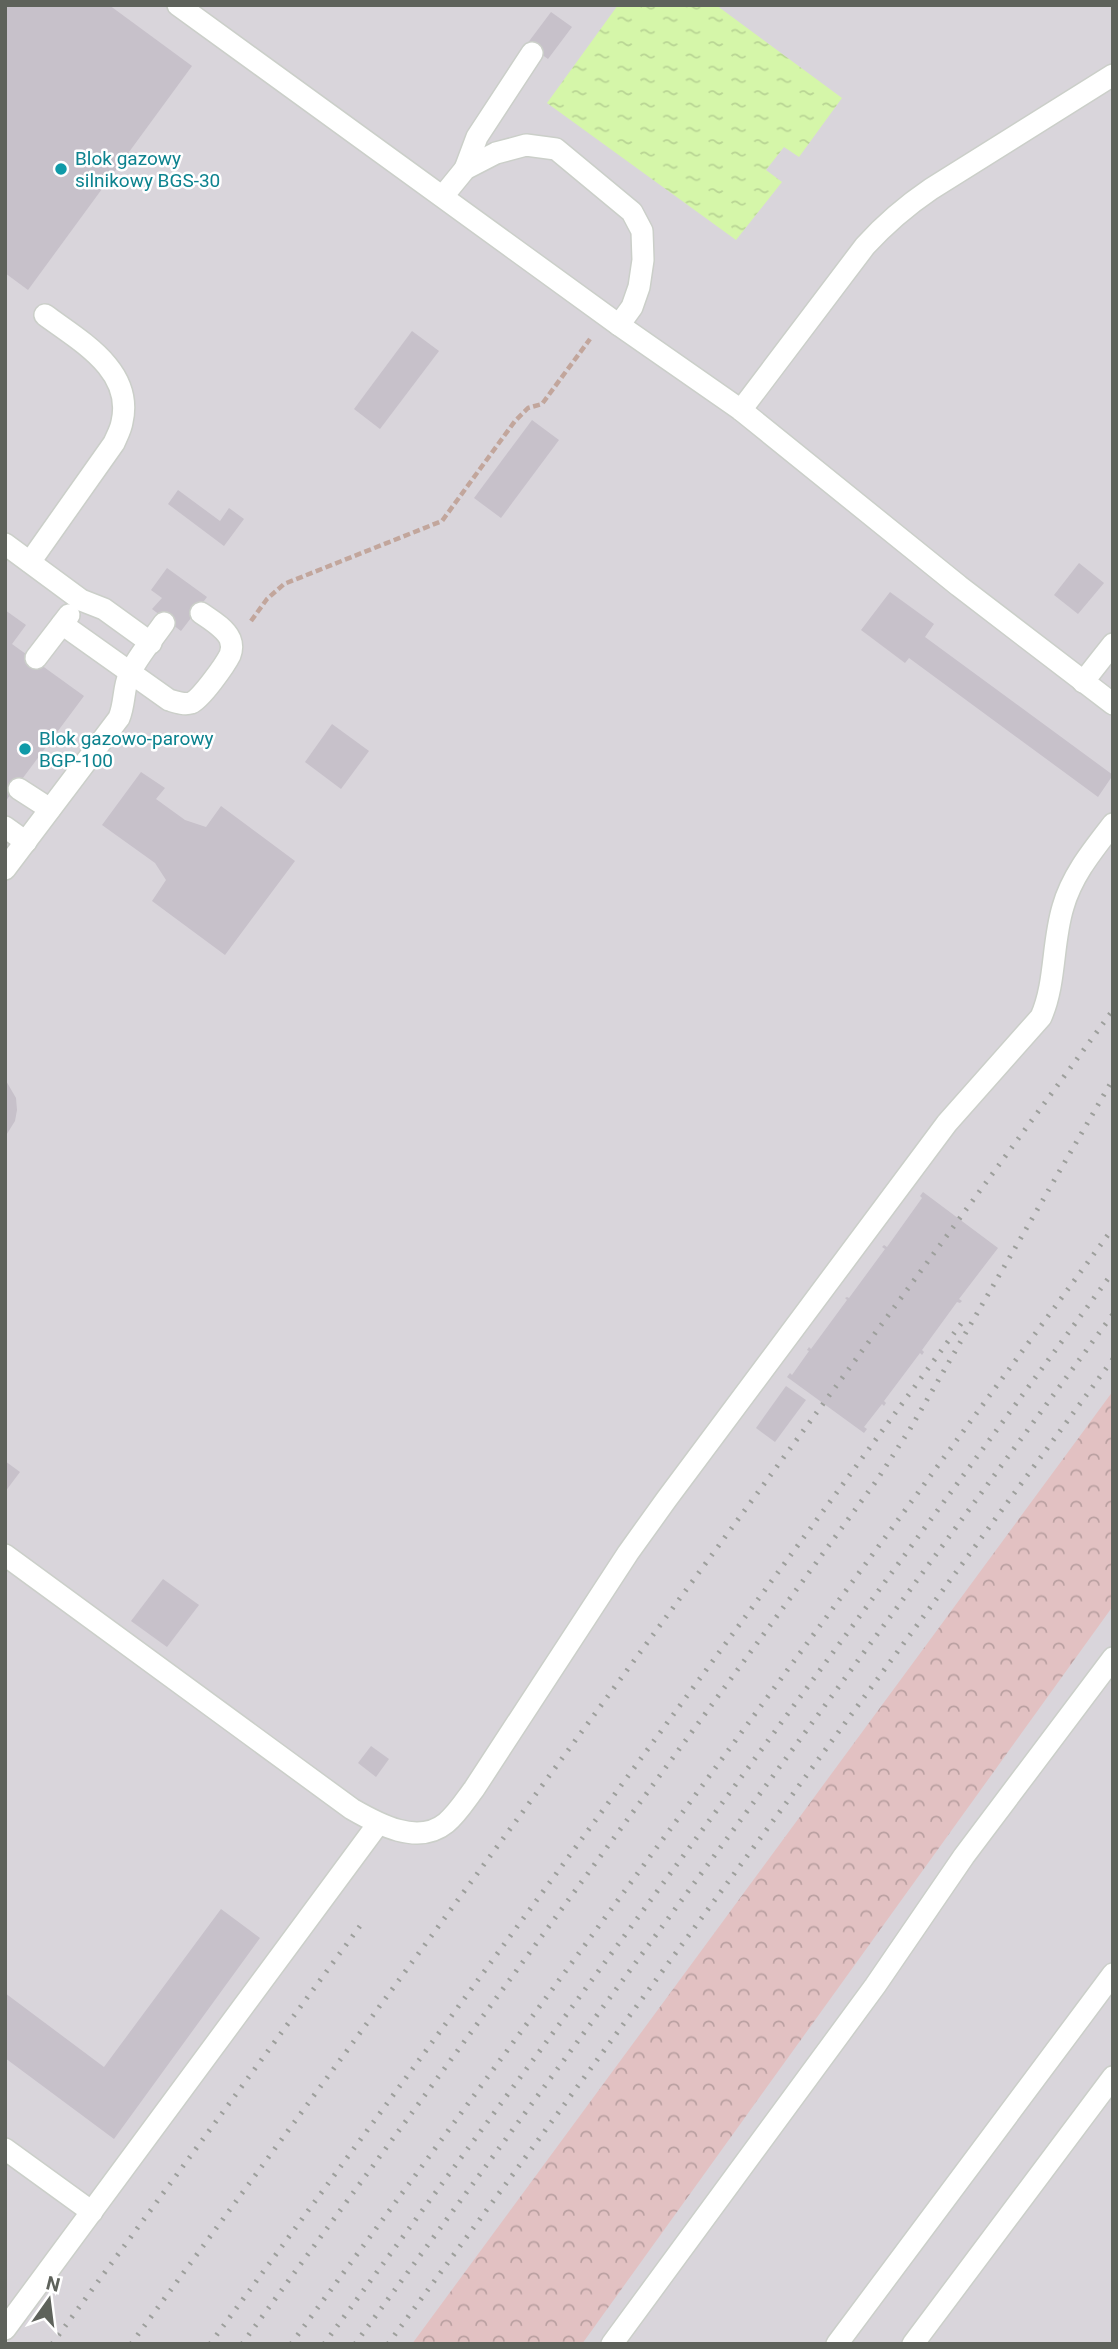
<svg xmlns="http://www.w3.org/2000/svg" width="1118" height="2349" font-family="Roboto,sans-serif">
<style>
.industrial{fill:#d9d5db}
.forest{fill:url(#forest-crowns)}
.water{fill:url(#water-ripples)}
.building{fill:#c7c1ca}
.lines{fill:none;stroke-linecap:round;stroke-linejoin:round}
.service-casing{stroke:#cbcfc9;stroke-width:24}
.path{stroke:#c2a69c;stroke-width:4.5;stroke-dasharray:7 3.5;stroke-linecap:butt}
.service{stroke:#fff;stroke-width:21}
.rail{stroke:#9d9f9c;stroke-width:5;stroke-dasharray:2 9;stroke-linecap:butt}
.culture-dot{fill:#0f9aa8;stroke:#fff;stroke-width:2.5}
.labels{text-anchor:middle;stroke-width:5;stroke-linejoin:round;paint-order:stroke}
.culture-label{font-size:19px;fill:#0d838f;stroke:#fff;text-anchor:start}
</style>
<defs>
<pattern id="forest-crowns" width="20" height="18" patternUnits="userSpaceOnUse" patternTransform="scale(1.75)"><rect width="20" height="18" fill="#e2c1c2"/><path d="M2 6a3 3 0 1 1 6 0M12 15a3 3 0 1 1 6 0" fill="none" stroke="#baa0a1"/></pattern>
<pattern id="water-ripples" width="26" height="14" patternUnits="userSpaceOnUse" patternTransform="scale(1.75)"><rect width="26" height="14" fill="#d5f6a9"/><path d="M2 4q2-2 4 0t4 0M15 11q2-2 4 0t4 0" fill="none" stroke="#b9d594"/></pattern>
</defs>
<rect width="100%" height="100%" fill="#eae3ec"/>
<rect class="industrial" x="5" y="5" width="1108" height="2339"/>
<path class="forest" d="M1113 1391V1606L582 2344H412Z"/>
<path class="water" d="M618 5H716L842 98 799 157 784 147 766 170 782 182 736 240 547 103Z"/>
<g class="building">
<path d="M5 5H109L192 66 28 290 5 273Z"/>
<path d="M551 12 572 27 548 59 527 44Z"/>
<path d="M412 331 439 351 380 429 354 409Z"/>
<path d="M532 420 559 440 501 518 474 498Z"/>
<path d="M178 490 220 521 229 508 244 519 224 546 168 504Z"/>
<path d="M1079 563 1104 583 1078 614 1054 595Z"/>
<path d="M167 568 207 597 181 631 152 609 162 598 151 590Z"/>
<path d="M890 592 934 624 925 637 1113 775 1098 797 909 658 905 663 861 630Z"/>
<path d="M5 610 26 625 12 644 84 696 5 802Z"/>
<path d="M332 724 369 751 341 789 305 762Z"/>
<path d="M141 772 165 788 156 799 185 820 206 827 221 806 295 861 225 955 152 901 166 880 155 863 102 825Z"/>
<path d="M5 1079 16 1098 17 1110 15 1121 5 1137Z"/>
<path d="M923 1192 998 1248 959 1299 962 1301 960 1303 957 1302 922 1350 924 1352 922 1355 920 1353 884 1401 886 1403 884 1406 882 1404 864 1427 867 1429 864 1433 787 1377 790 1373 792 1375 809 1351 807 1350 809 1347 811 1349 847 1300 845 1298 847 1297 849 1298 885 1249 882 1247 884 1245 887 1247 922 1198 920 1196Z"/>
<path d="M786 1386 806 1400 775 1442 756 1428Z"/>
<path d="M5 1461 20 1472 5 1492Z"/>
<path d="M163 1579 199 1605 167 1647 131 1621Z"/>
<path d="M371 1746 389 1759 376 1777 358 1763Z"/>
<path d="M221 1909 260 1938 114 2139 5 2058V1993L104 2067Z"/>
</g>
<g class="lines">
<defs>
<g id="service">
<path d="M178 5 619 325 741 410 959 586 1113 704"/>
<path d="M465 169 477 137 532 53"/>
<path d="M443 196 465 169 496 153 526 145 556 149 632 212 642 231 643 260 639 287 632 307 619 325"/>
<path d="M741 410 865 246C885 224 906 206 931 189L1113 75"/>
<path d="M5 544 81 600 104 609 151 643"/>
<path d="M30 562 114 443C117 436 121 429 122 422 134 370 80 341 45 315"/>
<path d="M62 624 169 700C176 702 184 705 191 703 201 699 225 665 230 655 232 650 232 644 230 639 225 628 211 620 201 613"/>
<path d="M36 658 69 615"/>
<path d="M1083 682 1113 644"/>
<path d="M19 789 50 809"/>
<path d="M5 827 26 842"/>
<path d="M5 869 119 718C125 704 123 689 129 675 137 657 153 639 164 623"/>
<path d="M5 1555 352 1809C378 1824 418 1846 446 1823 457 1814 465 1801 474 1789L628 1553 666 1500 947 1123 1041 1017C1056 983 1052 943 1063 907 1072 875 1093 850 1113 824"/>
<path d="M5 2149 92 2212"/>
<path d="M5 2329 378 1824"/>
<path d="M612 2344 875 1986 964 1856 1113 1658"/>
<path d="M837 2344 1113 1974"/>
<path d="M913 2344 1113 2077"/>
</g>
</defs>
<use href="#service" class="service-casing"/>
<path class="path" d="M251 621 267 599 284 584 442 521 515 421 528 408 542 404 590 339"/>
<use href="#service" class="service"/>
<g class="rail">
<path d="M52 2344 360 1926"/>
<path d="M131 2344 1113 1010"/>
<path d="M210 2344 963 1321"/>
<path d="M242 2344 877 1480 910 1429 1113 1079"/>
<path d="M291 2344 1113 1228"/>
<path d="M324 2344 1113 1272"/>
<path d="M355 2344 1113 1314"/>
<path d="M388 2344 1113 1359"/>
</g>
</g>
<g class="culture-dot">
<circle cx="61" cy="169" r="7"/>
<circle cx="25" cy="749" r="7"/>
</g>
<g class="labels">
<g class="culture-label">
<text x="75" y="165">Blok gazowy<tspan x="75" dy="22">silnikowy BGS-30</tspan></text>
<text x="39" y="745">Blok gazowo-parowy<tspan x="39" dy="22">BGP-100</tspan></text>
</g>
</g>
<rect width="1118" height="2349" fill="none" stroke="#5e625b" stroke-width="14"/>
<g transform="translate(49 2300) rotate(14)" stroke="#ffffff" stroke-width="5" paint-order="stroke">
<path d="M0-5L12 26L0 18L-12 26Z" fill="#5e625b"/>
<text y="-10" font-size="19" font-weight="bold" text-anchor="middle" fill="#5e625b">N</text>
</g>
</svg>
